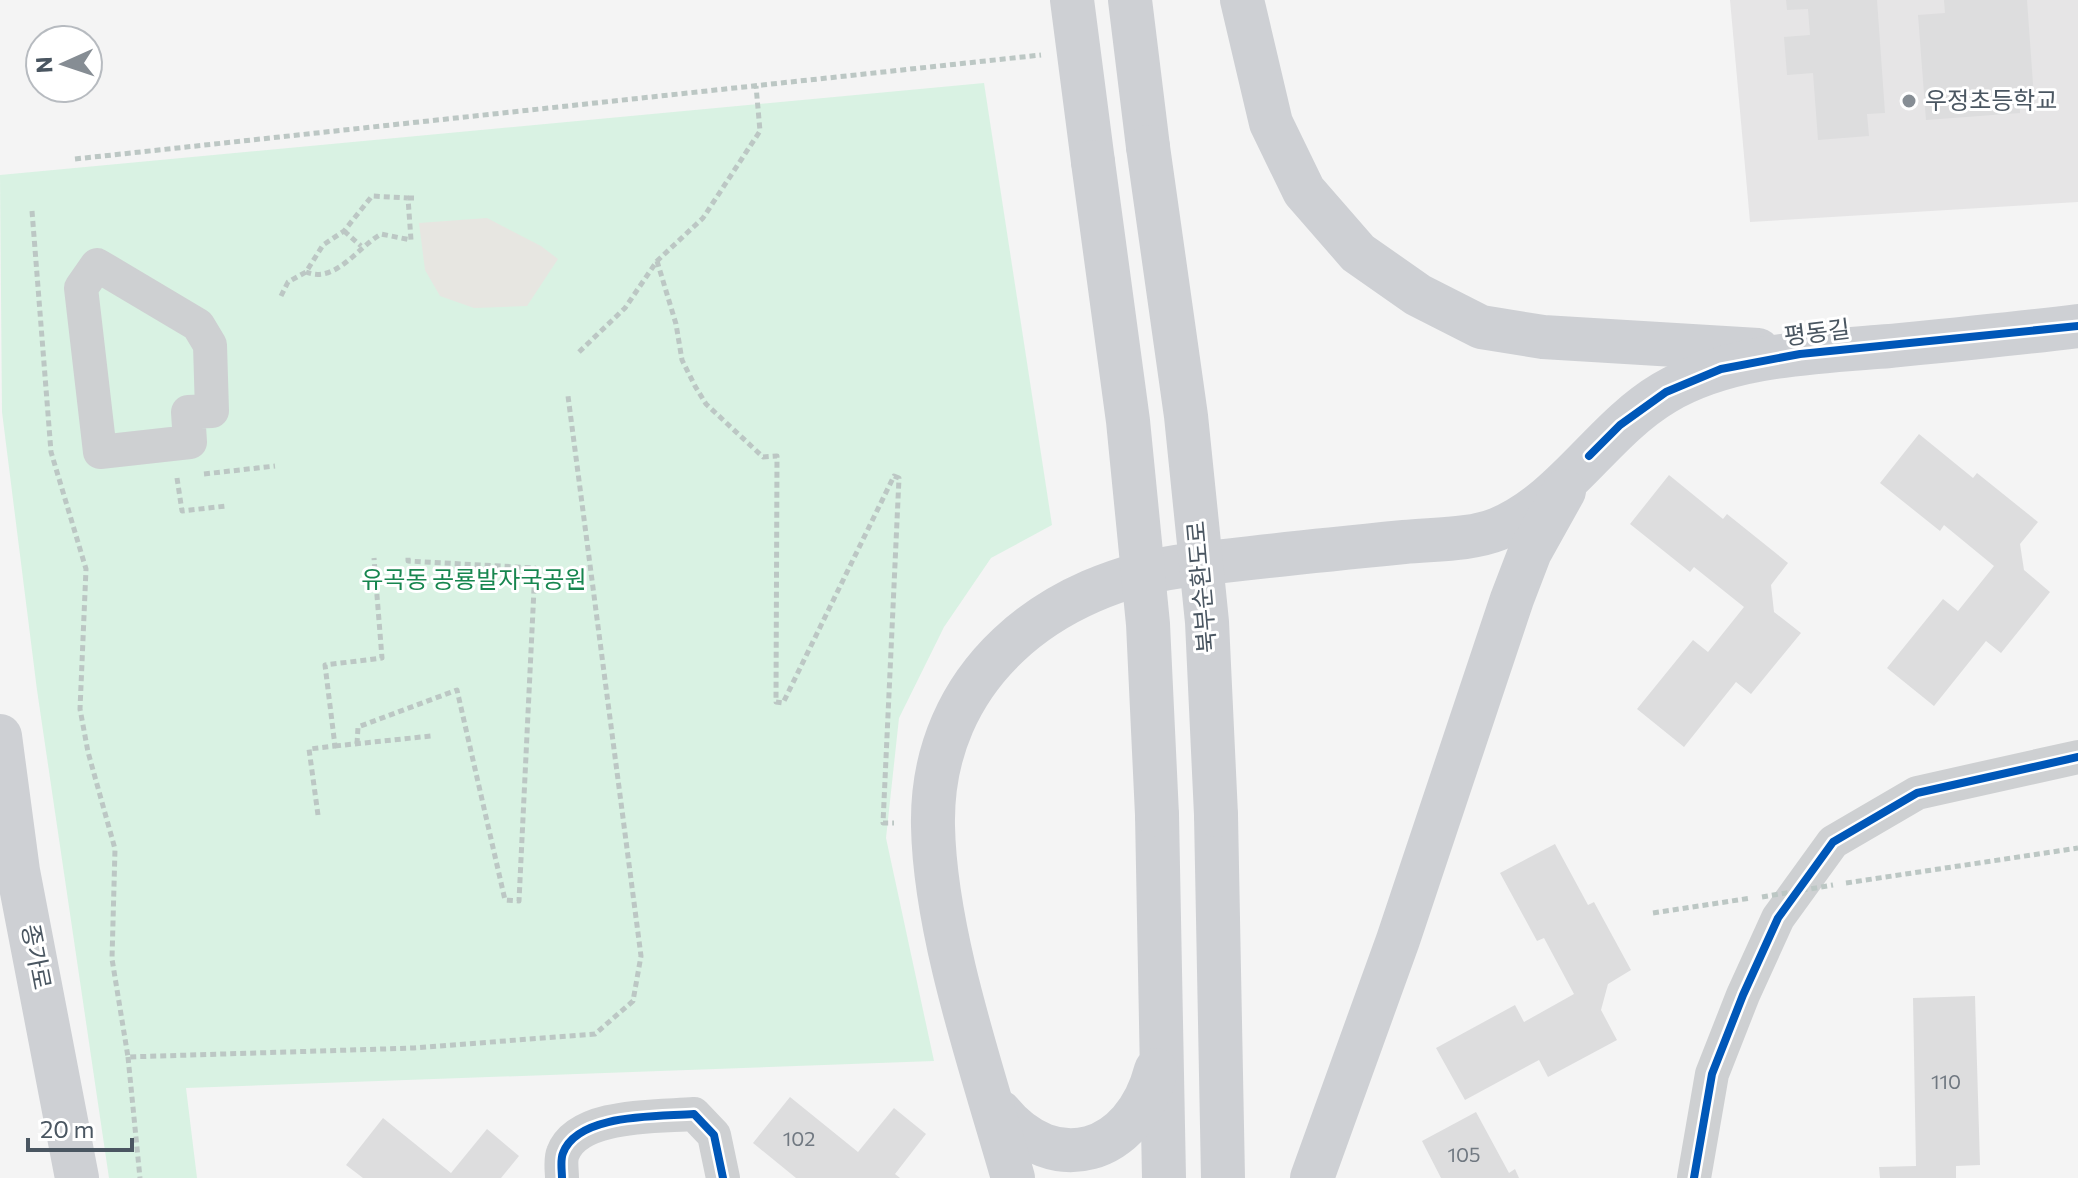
<svg xmlns="http://www.w3.org/2000/svg" width="2078" height="1178" font-family="Commissioner,'Noto Sans KR',sans-serif">
<style>
.education{fill:#e6e5e6}
.green{fill:#d9f2e3}
.sand{fill:#e7e6e1}
.building{fill:#ddddde}
.lines{fill:none;stroke-linecap:round;stroke-linejoin:round}
.path{stroke:#bcc7c4;stroke-width:5;stroke-dasharray:6 4;stroke-linecap:butt}
.street{stroke:#ced0d2;stroke-width:34}
.secondary{stroke:#ced0d4;stroke-width:44}
.path-bridge{stroke:#bcc7c4;stroke-width:5;stroke-dasharray:6 4;stroke-linecap:butt}
.secondary-bridge{stroke:#ced0d4;stroke-width:44}
.cycleway-casing{stroke:#fff;stroke-width:13}
.cycleway{stroke:#0057b8;stroke-width:8}
.poi-dot{fill:#868d94;stroke:#fff;stroke-width:3}
.labels{text-anchor:middle;stroke-width:6;stroke-linejoin:round;paint-order:stroke}
.number-label{font-size:20px;fill:#707881}
.poi-label{font-size:24px;fill:#4a5661;stroke:#fff;text-anchor:start}
.street-label{font-size:24px;fill:#4a5661;stroke:#fff}
.park-label{font-size:24px;fill:#17864f;stroke:#fff}
</style>
<rect width="100%" height="100%" fill="#f4f4f4"/>
<path class="education" d="M1730 0H2078V202L1750 222Z"/>
<path class="green" d="M984 83 1052 525 991 558 944 627 899 718 886 838 934 1061 186 1088 197 1178H109L37 690 2 412 0 175Z"/>
<path class="sand" d="M487 218 541 246 558 259 527 306 474 308 440 296 425 270 419 223Z"/>
<g class="building">
<path d="M1786 0H1877L1885 113 1867 114 1869 136 1818 140 1813 73 1787 75 1784 37 1810 35 1808 9 1787 10Z"/>
<path d="M1944 0H2027L2034 98 2019 100 2020 113 1926 120 1918 15 1945 13Z"/>
<path d="M1919 434 1973 478 1977 473 2038 522 2020 544 2024 570 2050 592 2001 653 1986 641 1934 706 1887 668 1943 599 1958 611 1994 566 1944 525 1940 531 1880 483Z"/>
<path d="M1669 475 1723 519 1727 514 1788 563 1771 585 1774 612 1801 633 1751 694 1736 682 1684 747 1637 709 1693 640 1708 652 1744 607 1694 567 1690 572 1630 524Z"/>
<path d="M1555 844 1588 905 1594 902 1631 970 1608 984 1601 1010 1617 1040 1548 1077 1539 1060 1465 1100 1436 1048 1515 1005 1524 1022 1574 994 1544 938 1537 941 1500 873Z"/>
<path d="M1975 996 1980 1165 1956 1166V1178H1880L1879 1167 1916 1166 1913 998Z"/>
<path d="M790 1097 858 1152 894 1108 926 1134 895 1174 900 1178H796L753 1143Z"/>
<path d="M1476 1112 1509 1173 1515 1169 1519 1178H1441L1422 1141Z"/>
<path d="M383 1118 451 1173 487 1129 519 1156 501 1178H363L346 1165Z"/>
</g>
<g class="lines">
<g class="path">
<path d="M75 159 1041 55"/>
<path d="M408 198H417"/>
<path d="M32 211 51 452 86 569 80 709 88 752 115 849 112 959 128 1057 414 1048 595 1034 633 1001 641 956 568 396"/>
<path d="M344 231 361 246"/>
<path d="M657 261 676 324 682 360 695 386 706 404 763 457 777 456 776 702 783 703 894 476 899 478 883 823H894"/>
<path d="M281 296 288 282 306 272 323 245 344 231 372 196 408 198 411 240 381 234C357 248 335 284 306 272"/>
<path d="M579 352 625 308 657 261 703 218 760 131 756 86"/>
<path d="M204 474 275 466"/>
<path d="M177 478 182 511 226 506"/>
<path d="M357 744 358 727 457 690 505 900 519 901 535 568 408 561V555"/>
<path d="M335 746 431 736"/>
<path d="M318 815 309 749 335 746 325 665 382 658 374 558"/>
<path d="M1846 883 2078 848"/>
<path d="M1653 913 1751 898"/>
<path d="M128 1057 140 1178"/>
</g>
<g class="street">
<path d="M97 265 198 325 210 345 212 411 188 412 190 442 100 452 81 288Z"/>
<path d="M562 1178C562 1171 560 1160 563 1153 578 1113 658 1117 694 1114L714 1135 723 1178"/>
<path d="M1694 1178 1712 1074 1743 995 1778 918 1833 842 1917 793 2078 757"/>
</g>
<g class="secondary">
<path d="M1072 0 1093 162"/>
<path d="M1130 0 1148 147"/>
<path d="M1242 0 1271 123 1304 191 1358 253 1418 295 1481 327 1543 337 1758 350"/>
<path d="M0 736 18 871 77 1178"/>
<path d="M1157 815 1164 1178"/>
<path d="M1216 815 1223 1178"/>
<path d="M1000 1112C1054 1178 1134 1155 1156 1070"/>
<path d="M1013 1178C983 1072 935 935 933 826 930 676 1051 581 1190 565 1262 556 1333 549 1404 542 1434 539 1471 540 1498 529 1565 501 1602 430 1664 393 1729 354 1816 352 1890 346 1952 340 2015 334 2078 326"/>
<path d="M1312 1178 1398 940 1512 599 1530 552 1564 491"/>
</g>
<path class="path-bridge" d="M1762 897 1833 885"/>
<g class="secondary-bridge">
<path d="M1148 147 1186 416 1207 622 1216 815"/>
<path d="M1093 162 1128 421 1148 624 1157 815"/>
</g>
<defs>
<g id="cycleway">
<path d="M1589 456 1620 425 1666 392 1721 369 1800 354 2078 326"/>
<path d="M562 1178C562 1171 560 1160 563 1153 578 1113 658 1117 694 1114L714 1135 723 1178"/>
<path d="M1694 1178 1712 1074 1743 995 1778 918 1833 842 1917 793 2078 757"/>
</g>
</defs>
<use href="#cycleway" class="cycleway-casing"/>
<use href="#cycleway" class="cycleway"/>
</g>
<circle class="poi-dot" cx="1909" cy="101" r="8"/>
<g class="labels">
<g class="number-label">
<text x="1946" y="1089">110</text>
<text x="799" y="1146">102</text>
<text x="1464" y="1162">105</text>
</g>
<g class="poi-label">
<text x="1925" y="109">우정초등학교</text>
</g>
<g class="street-label">
<text transform="translate(1817 333) rotate(-7)" y="8">평동길</text>
<text transform="translate(1202 587) rotate(-95)" y="8">북부순환도로</text>
<text transform="translate(36 957) rotate(79)" y="8">종가로</text>
</g>
<g class="park-label">
<text x="474" y="588">유곡동 공룡발자국공원</text>
</g>
</g>
<g transform="translate(64 64) rotate(267)"><circle r="38" fill="#ffffff" stroke="#b7bbc0" stroke-width="2"/>
<path d="M0-6L14 30L0 20L-14 30Z" fill="#868d94"/>
<text y="-12" font-size="22" font-weight="bold" text-anchor="middle" fill="#4a5661">N</text>
</g>
<path d="M28 1138v12h104v-12" fill="none" stroke="#4a5661" stroke-width="4"/>
<text x="40" y="1138" font-size="24" fill="#4a5661" stroke="#ffffff" stroke-width="6" paint-order="stroke">20 m</text>
</svg>
